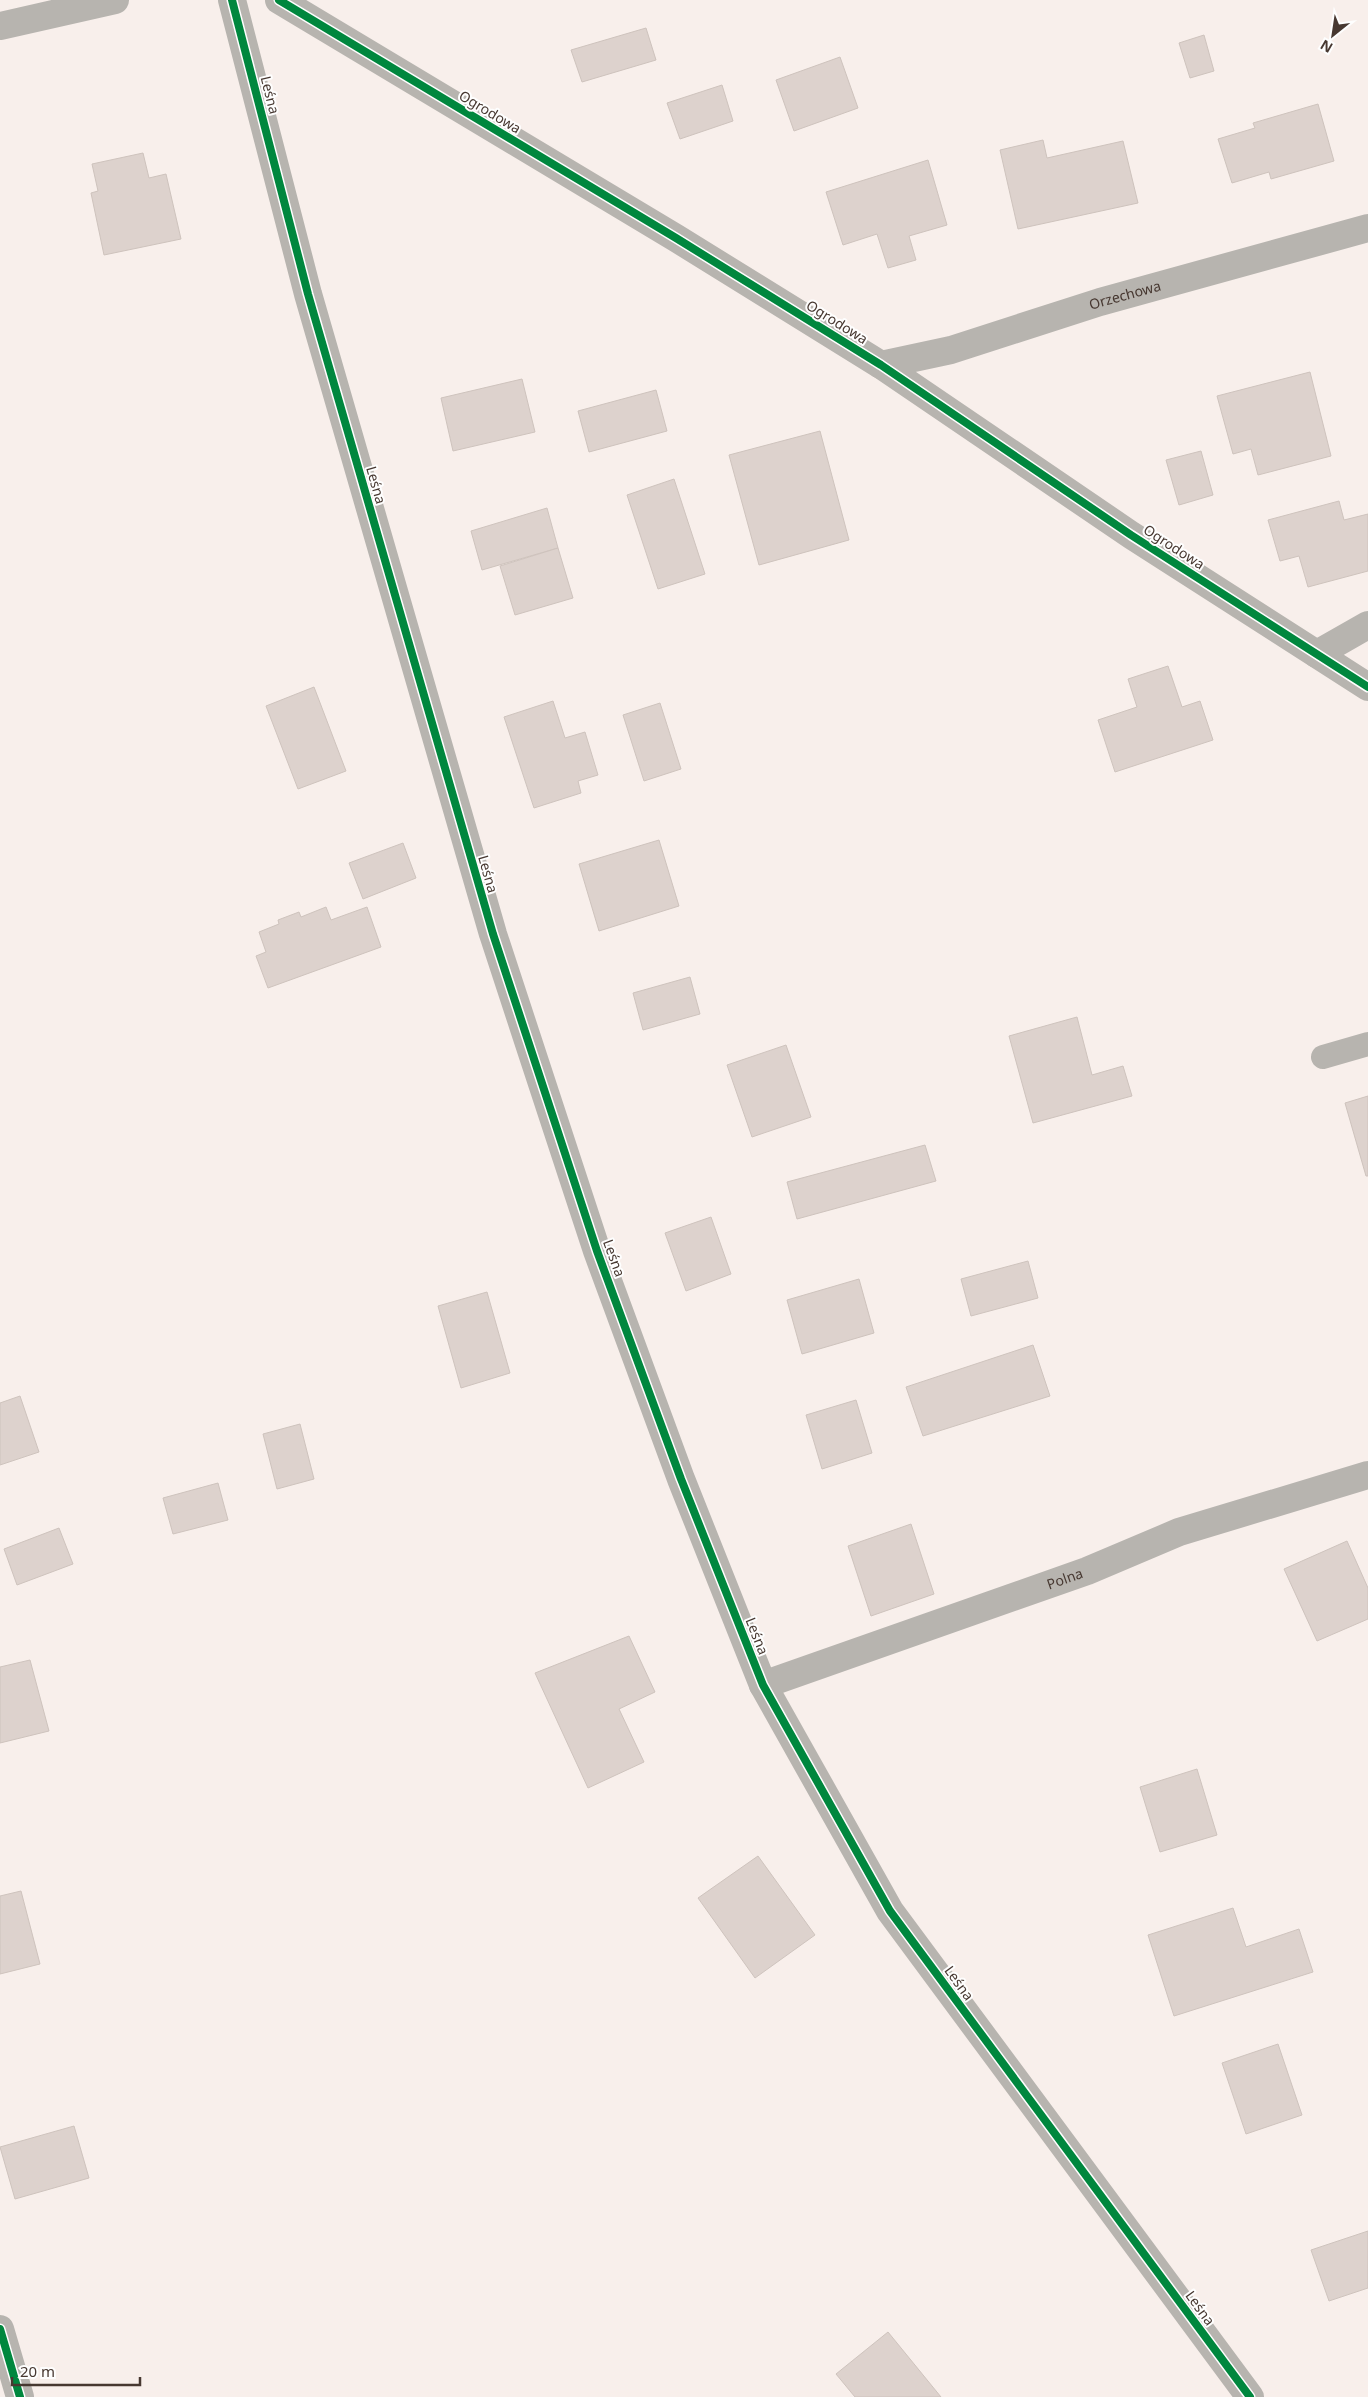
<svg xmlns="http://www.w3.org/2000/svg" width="1368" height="2397" font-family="'Noto Sans',sans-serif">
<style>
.building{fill:#ddd2cd;stroke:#cec3bd}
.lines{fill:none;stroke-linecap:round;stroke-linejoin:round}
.service{stroke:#b7b4af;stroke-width:24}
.minor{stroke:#b7b4af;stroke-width:28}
.cycleway-casing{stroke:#fefefe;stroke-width:11}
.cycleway{stroke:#00873e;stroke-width:8}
.labels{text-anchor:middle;stroke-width:4;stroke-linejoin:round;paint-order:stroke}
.street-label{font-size:14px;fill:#473831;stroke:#fefefe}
</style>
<rect width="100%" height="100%" fill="#f8efeb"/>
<g class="building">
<path d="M646 28 656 60 582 82 571 50Z"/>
<path d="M1204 35 1214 71 1190 78 1179 43Z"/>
<path d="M840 57 858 108 794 131 776 80Z"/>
<path d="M722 85 733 121 680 139 667 103Z"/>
<path d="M1318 104 1334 161 1271 179 1269 172 1232 183 1218 139 1255 128 1253 123Z"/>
<path d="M1043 140 1047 158 1123 141 1138 203 1018 229 1000 150Z"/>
<path d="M143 153 149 178 166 174 181 239 104 255 91 193 98 191 92 164Z"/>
<path d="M928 160 947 225 909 236 916 260 888 268 877 234 843 245 826 192Z"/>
<path d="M1310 372 1331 456 1258 475 1251 449 1233 454 1217 396Z"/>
<path d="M522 379 535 432 453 451 441 398Z"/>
<path d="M656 390 667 431 589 452 578 411Z"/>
<path d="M820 431 849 540 759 565 729 455Z"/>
<path d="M1201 451 1213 495 1179 505 1166 460Z"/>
<path d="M674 479 705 574 658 589 627 495Z"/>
<path d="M1339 501 1344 520 1368 514V571L1308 587 1299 556 1280 561 1268 520Z"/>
<path d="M547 508 558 548 482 570 471 531Z"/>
<path d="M558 548 573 598 515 615 500 566Z"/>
<path d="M1168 666 1182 707 1200 701 1213 740 1115 772 1098 720 1137 707 1128 679Z"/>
<path d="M314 687 346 771 298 789 266 706Z"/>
<path d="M553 701 565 738 585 732 598 775 578 781 581 793 534 808 504 717Z"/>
<path d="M660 703 681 769 644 781 623 715Z"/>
<path d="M659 840 679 906 599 931 579 864Z"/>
<path d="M403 843 416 878 363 899 349 863Z"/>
<path d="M326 907 331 920 367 907 381 947 268 988 256 956 266 952 259 932 279 924 278 920 299 912 301 917Z"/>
<path d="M690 977 700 1014 643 1030 633 993Z"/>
<path d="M1077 1017 1092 1075 1123 1066 1132 1096 1033 1123 1009 1036Z"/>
<path d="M786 1045 811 1117 752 1137 727 1065Z"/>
<path d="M1368 1096V1176H1366L1345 1103Z"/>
<path d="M925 1145 936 1181 797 1219 787 1182Z"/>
<path d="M711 1217 731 1274 686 1291 665 1233Z"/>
<path d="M1028 1261 1038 1298 971 1316 961 1279Z"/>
<path d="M859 1279 874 1333 802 1354 787 1300Z"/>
<path d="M487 1292 510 1373 461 1388 438 1306Z"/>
<path d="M1033 1345 1050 1396 923 1436 906 1387Z"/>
<path d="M20 1396 39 1452 0 1465V1403Z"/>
<path d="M856 1400 872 1453 822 1469 806 1415Z"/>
<path d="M300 1424 314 1479 277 1489 263 1434Z"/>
<path d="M218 1483 228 1520 173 1534 163 1498Z"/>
<path d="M911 1524 934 1594 871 1616 848 1546Z"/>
<path d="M59 1528 73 1564 17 1585 4 1549Z"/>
<path d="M1347 1541 1368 1588V1619L1317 1641 1284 1569Z"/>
<path d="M629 1636 655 1692 619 1709 644 1762 588 1788 535 1673Z"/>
<path d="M30 1660 49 1731 0 1743V1667Z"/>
<path d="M1197 1769 1217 1835 1160 1852 1140 1787Z"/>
<path d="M758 1856 815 1935 755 1978 698 1898Z"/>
<path d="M21 1891 40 1964 0 1974V1896Z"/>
<path d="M1233 1908 1246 1947 1299 1929 1313 1972 1174 2016 1148 1935Z"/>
<path d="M1278 2044 1302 2115 1246 2134 1222 2063Z"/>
<path d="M74 2126 89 2178 15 2199 0 2147Z"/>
<path d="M1368 2231V2288L1329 2301 1311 2250Z"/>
<path d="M888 2332 941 2397H855L836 2374Z"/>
</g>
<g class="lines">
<path class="service" d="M1323 1057 1368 1044"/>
<g class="minor">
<path d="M232 0 308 294 493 934 597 1251 681 1479 763 1685 890 1911 1250 2397"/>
<path d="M279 0 676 238 881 365 1131 535 1368 687"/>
<path d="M0 26 115 0"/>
<path id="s1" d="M881 365 951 350 1100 302 1368 228"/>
<path d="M1317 654 1368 625"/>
<path id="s2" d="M763 1685 1087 1571 1179 1532 1368 1475"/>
<path d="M0 2329 20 2397"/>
</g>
<defs>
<g id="cycleway">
<path d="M232 0 308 294 493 934 597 1251 681 1479 763 1685 890 1911 1250 2397"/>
<path d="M279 0 676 238 881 365 1131 535 1368 687"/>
<path d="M0 2329 20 2397"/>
</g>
</defs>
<use href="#cycleway" class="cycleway-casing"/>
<use href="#cycleway" class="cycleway"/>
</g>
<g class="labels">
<g class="street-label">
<text transform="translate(270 95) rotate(76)" y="5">Leśna</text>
<text transform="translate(490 112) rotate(31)" y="5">Ogrodowa</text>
<text dy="5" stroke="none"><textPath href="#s1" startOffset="254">Orzechowa</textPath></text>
<text transform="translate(837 322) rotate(32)" y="5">Ogrodowa</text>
<text transform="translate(376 485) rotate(74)" y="5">Leśna</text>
<text transform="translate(1174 547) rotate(33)" y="5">Ogrodowa</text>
<text transform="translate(488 874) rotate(74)" y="5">Leśna</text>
<text transform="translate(614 1258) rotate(70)" y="5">Leśna</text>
<text dy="5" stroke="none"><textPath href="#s2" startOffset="320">Polna</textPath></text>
<text transform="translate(757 1636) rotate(68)" y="5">Leśna</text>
<text transform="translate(959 1983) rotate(54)" y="5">Leśna</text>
<text transform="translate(1200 2308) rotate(54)" y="5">Leśna</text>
</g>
</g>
<g transform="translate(1333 35) rotate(210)" stroke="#fefefe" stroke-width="4" paint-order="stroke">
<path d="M0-4L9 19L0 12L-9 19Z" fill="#473831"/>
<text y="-8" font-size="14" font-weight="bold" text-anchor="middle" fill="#473831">N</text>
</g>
<path d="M12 2377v8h128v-8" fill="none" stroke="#473831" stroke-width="2.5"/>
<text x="20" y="2377" font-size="15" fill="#473831" stroke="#fefefe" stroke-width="4" paint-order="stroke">20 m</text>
</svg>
